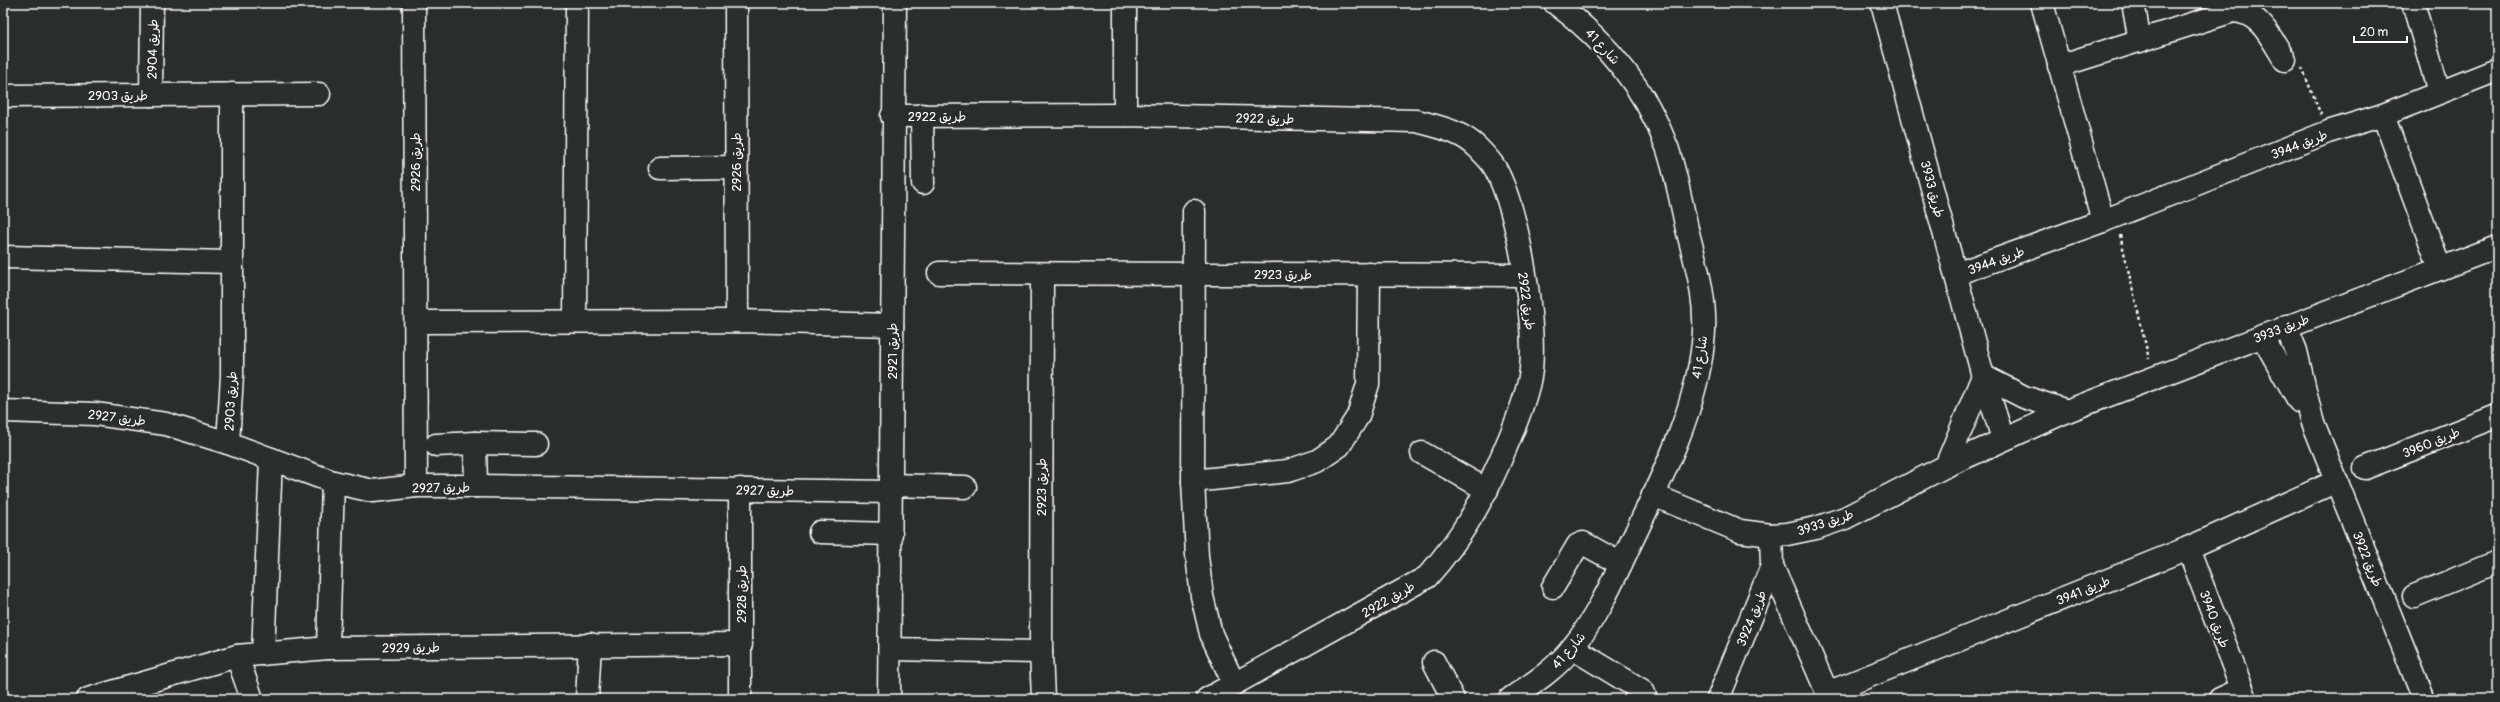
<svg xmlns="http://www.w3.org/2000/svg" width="2500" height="702" font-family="Pangolin,'Playpen Sans Arabic',sans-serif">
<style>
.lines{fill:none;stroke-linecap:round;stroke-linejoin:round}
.minor-casing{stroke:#fff;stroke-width:25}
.path{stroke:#fff;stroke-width:2.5;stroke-dasharray:3 3;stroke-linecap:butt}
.minor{stroke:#2a2d2e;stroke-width:22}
.labels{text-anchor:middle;stroke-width:4;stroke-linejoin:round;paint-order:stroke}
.street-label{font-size:13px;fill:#fff;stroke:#2a2d2e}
</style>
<rect width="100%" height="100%" fill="#2a2d2e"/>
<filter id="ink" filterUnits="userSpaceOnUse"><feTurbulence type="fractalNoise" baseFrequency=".025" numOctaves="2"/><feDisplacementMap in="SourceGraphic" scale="8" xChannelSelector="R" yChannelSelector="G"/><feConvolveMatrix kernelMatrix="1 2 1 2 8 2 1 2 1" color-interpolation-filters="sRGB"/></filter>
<g filter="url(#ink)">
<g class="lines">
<defs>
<g id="minor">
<path d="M414 3 416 486"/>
<path d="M736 3 737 321"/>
<path d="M1125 3V115"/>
<path d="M1882 3 1983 376 2003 439"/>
<path d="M2042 3 2103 221"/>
<path d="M2133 3 2140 41"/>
<path d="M2413 3 2439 92"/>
<path d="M2059 66 2233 11C2261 12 2271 39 2285 60"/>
<path d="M151 95 152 3"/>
<path d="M3 96 319 94"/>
<path d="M922 115 923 183"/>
<path d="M2383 115 2440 268"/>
<path d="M892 116 1125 115 1417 121C1438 127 1461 131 1477 147 1483 153 1491 161 1495 168 1519 211 1538 329 1530 377 1525 402 1515 426 1505 449 1485 497 1462 538 1427 577L1207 699"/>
<path d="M660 168 736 167"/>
<path d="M1194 211 1193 481 1197 556 1202 596 1211 634 1234 684"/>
<path d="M3 257 231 262"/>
<path d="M939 273 1523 275"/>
<path d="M1042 274 1041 652 1043 699"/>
<path d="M1956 274 2103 221 2328 132 2383 115 2497 70"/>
<path d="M575 321 577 3"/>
<path d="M416 322 737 321 892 325"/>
<path d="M2286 326 2296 351 2312 420 2424 699"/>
<path d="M2262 336 2299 401"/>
<path d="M3 411 95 414 166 424 228 443 333 482 373 491 416 486H476L891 492"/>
<path d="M228 443 232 375V94"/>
<path d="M436 445 475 443"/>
<path d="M1422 453 1487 490"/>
<path d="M1946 466 1983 376 2024 397 2067 411"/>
<path d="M2365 468 2497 416"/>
<path d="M1193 481 1288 471 1317 461 1339 446 1358 416 1368 384 1369 274"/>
<path d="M891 485 965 487"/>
<path d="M476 486 475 443 536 444"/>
<path d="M1653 495 1740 531 1771 535 1787 534 1816 528 1845 518 1946 466 2067 411 2497 247"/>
<path d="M820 532 891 534"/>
<path d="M2188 548 2246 699"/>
<path d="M1772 566 1830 699"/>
<path d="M1553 587 1578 545 1583 543 1621 564"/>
<path d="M2414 596 2497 562"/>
<path d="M328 648 333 482"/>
<path d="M1572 648 1643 691 1646 699"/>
<path d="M891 649 1041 652"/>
<path d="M263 654 271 459"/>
<path d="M237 656 252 699"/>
<path d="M1434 662 1453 699"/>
<path d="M1827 693 2188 548 2337 481"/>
<path d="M88 699 237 656 328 648 741 644"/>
<path d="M587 699 590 644"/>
<path d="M740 699V489"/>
<path d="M889 699 895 3"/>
<path d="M1510 699C1532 684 1556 669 1572 648 1600 614 1617 571 1636 532 1664 473 1696 409 1703 343 1708 304 1697 267 1687 229 1681 202 1676 173 1667 147 1645 88 1605 40 1555 3"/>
<path d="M1718 699 1772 566 1771 535"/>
<path d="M2220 699 2242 689"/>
</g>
</defs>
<use href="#minor" class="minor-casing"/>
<g class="path">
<path d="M2302 68 2321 115"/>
<path d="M2120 235 2149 359"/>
</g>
<use href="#minor" class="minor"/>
</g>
</g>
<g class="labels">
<g class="street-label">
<text transform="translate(1603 46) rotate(47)" y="5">شارع 41</text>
<text transform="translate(152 49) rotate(-89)" y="5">طريق 2904</text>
<text x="118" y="100">طريق 2903</text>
<text x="937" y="121">طريق 2922</text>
<text transform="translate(1265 118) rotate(1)" y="5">طريق 2922</text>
<text transform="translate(2299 144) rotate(-21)" y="5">طريق 3944</text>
<text transform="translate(415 162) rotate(-90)" y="5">طريق 2926</text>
<text transform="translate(736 162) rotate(-90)" y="5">طريق 2926</text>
<text transform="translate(1933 189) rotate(75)" y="5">طريق 3933</text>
<text transform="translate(1996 260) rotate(-20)" y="5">طريق 3944</text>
<text x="1283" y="279">طريق 2923</text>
<text transform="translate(1527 301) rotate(82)" y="5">طريق 2922</text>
<text transform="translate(2281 328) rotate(-21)" y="5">طريق 3933</text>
<text transform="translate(892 351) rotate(-90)" y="5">طريق 2921</text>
<text transform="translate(1699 357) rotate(-81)" y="5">شارع 41</text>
<text transform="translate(230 401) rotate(-87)" y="5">طريق 2903</text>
<text transform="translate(117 417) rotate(7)" y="5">طريق 2927</text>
<text transform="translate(2431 442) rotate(-22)" y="5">طريق 3960</text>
<text transform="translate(441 487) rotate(-1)" y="5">طريق 2927</text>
<text transform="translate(1041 487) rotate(-90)" y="5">طريق 2923</text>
<text transform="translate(765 490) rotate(1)" y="5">طريق 2927</text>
<text transform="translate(1825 522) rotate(-18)" y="5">طريق 3933</text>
<text transform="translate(2368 559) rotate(68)" y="5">طريق 3922</text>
<text transform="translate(2083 590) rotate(-22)" y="5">طريق 3941</text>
<text transform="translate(741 594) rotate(-90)" y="5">طريق 2928</text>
<text transform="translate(1388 599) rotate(-30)" y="5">طريق 2922</text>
<text transform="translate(1751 618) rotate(-68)" y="5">طريق 3924</text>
<text transform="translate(2215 619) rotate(69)" y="5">طريق 3940</text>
<text transform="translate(411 647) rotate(-1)" y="5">طريق 2929</text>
<text transform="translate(1568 650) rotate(-49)" y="5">شارع 41</text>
</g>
</g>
<rect width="2500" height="702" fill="none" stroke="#2a2d2e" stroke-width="16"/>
<rect x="8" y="8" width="2484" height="686" fill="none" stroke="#fff" stroke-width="1.5" filter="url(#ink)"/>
<path d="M2354 36v6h53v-6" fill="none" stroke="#ffffff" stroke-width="2"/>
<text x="2360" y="36" font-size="12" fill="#ffffff" stroke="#2a2d2e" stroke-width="3" paint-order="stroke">20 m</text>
</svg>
